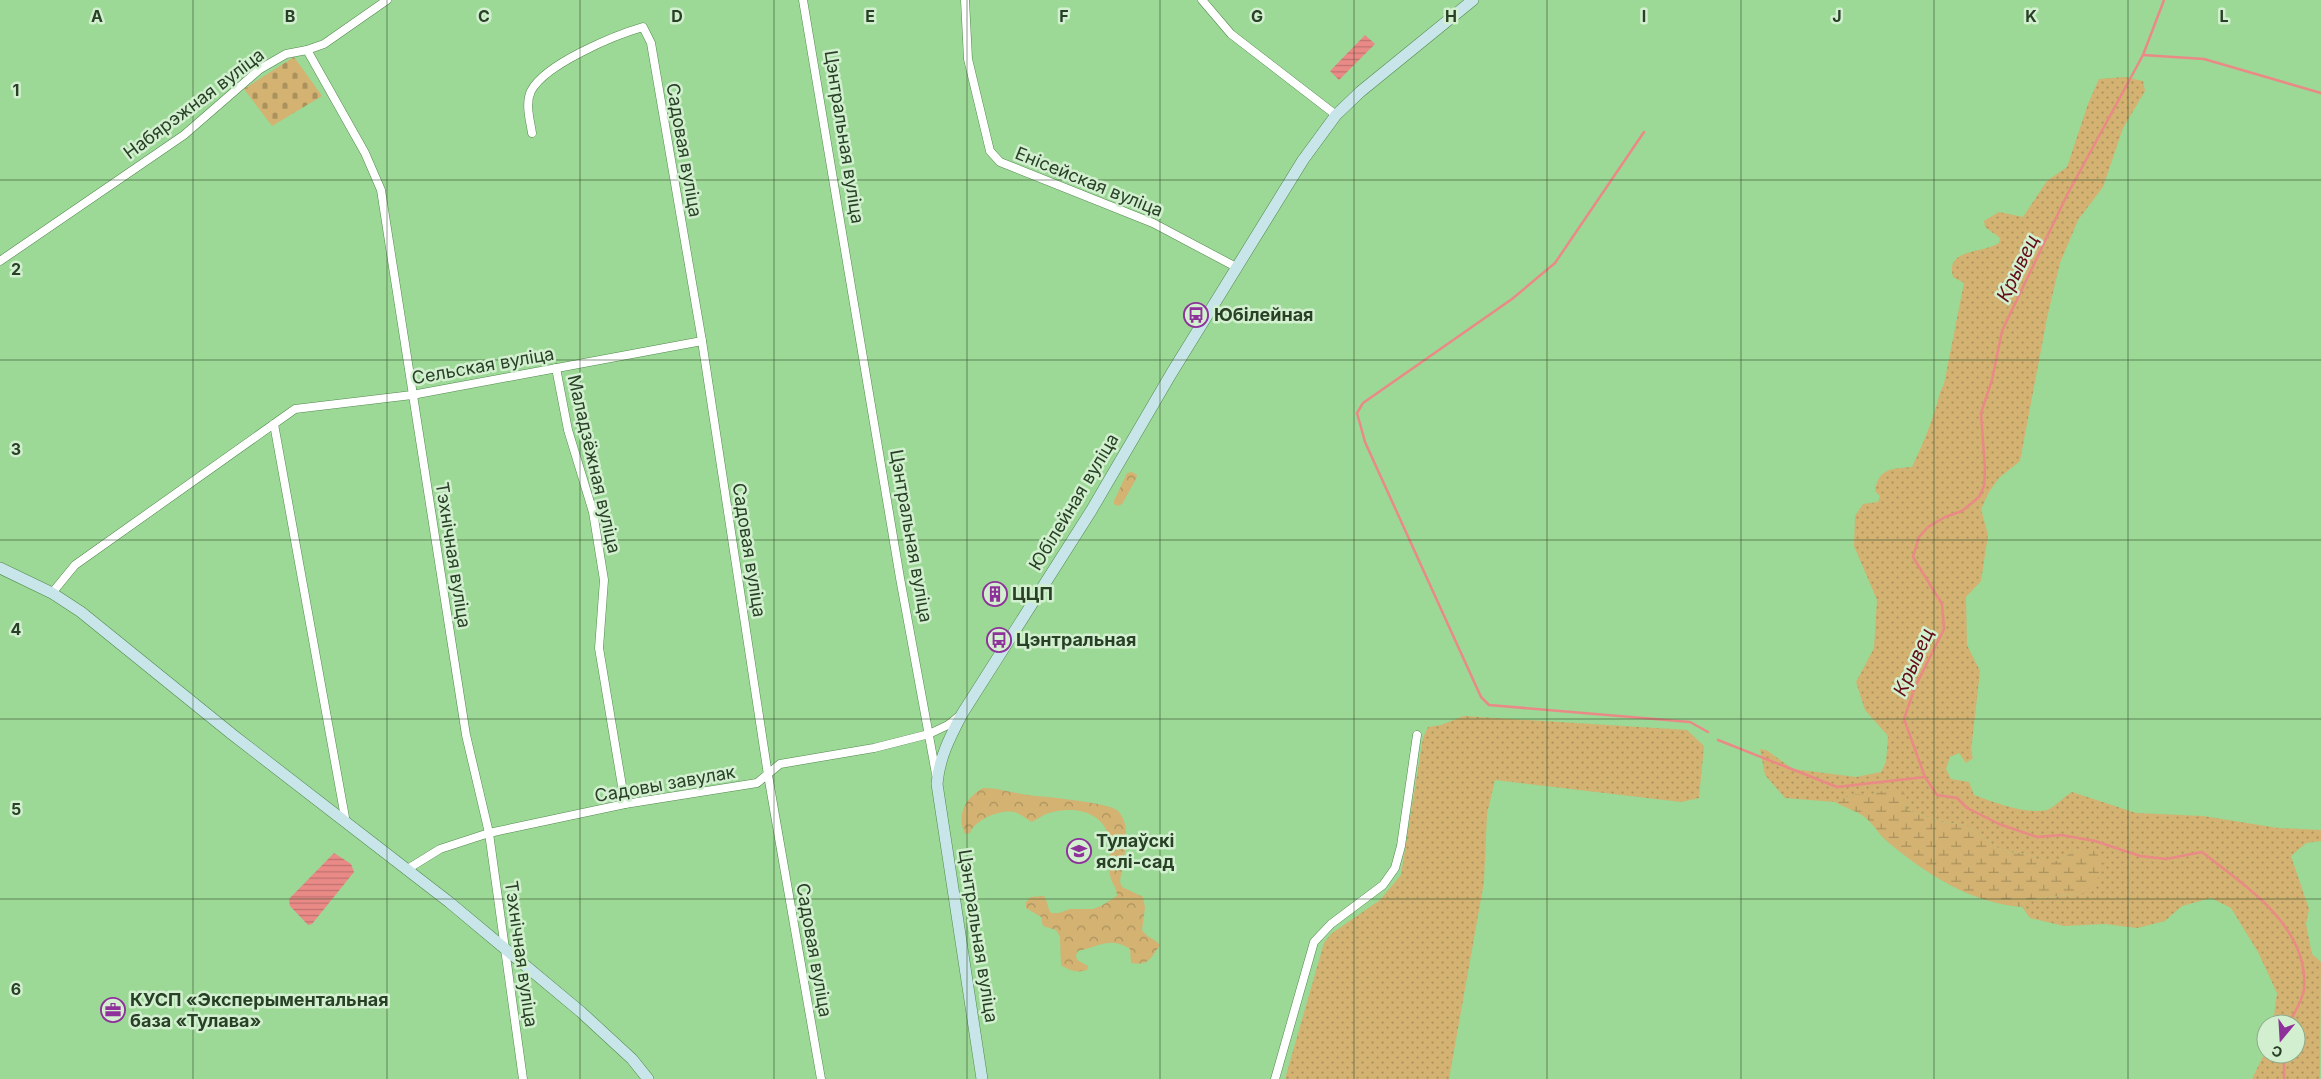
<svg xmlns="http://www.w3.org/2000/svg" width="2321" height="1079" font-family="Inter,sans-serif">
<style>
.grass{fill:url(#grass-dots)}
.forest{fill:url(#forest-crowns)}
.wetland{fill:url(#wetland-marsh)}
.cemetery{fill:url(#cemetery-stones)}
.water{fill:url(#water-rules)}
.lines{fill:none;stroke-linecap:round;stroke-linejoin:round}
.stream{stroke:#ea8a87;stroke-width:2.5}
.street-casing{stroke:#518a4c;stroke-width:9}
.secondary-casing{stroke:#518a4c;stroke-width:12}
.street{stroke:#fff;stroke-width:8}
.secondary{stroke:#c8e6e9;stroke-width:11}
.grid{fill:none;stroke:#284126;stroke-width:1;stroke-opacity:0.55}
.labels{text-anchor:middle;stroke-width:5;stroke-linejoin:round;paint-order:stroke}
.street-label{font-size:18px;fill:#284126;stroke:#d2f0cf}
.poi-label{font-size:18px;font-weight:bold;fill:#284126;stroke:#d2f0cf;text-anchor:start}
.water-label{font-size:19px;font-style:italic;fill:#640d16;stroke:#d2f0cf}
.grid-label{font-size:16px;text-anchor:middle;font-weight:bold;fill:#284126;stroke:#d2f0cf;stroke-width:5;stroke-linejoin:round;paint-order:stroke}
</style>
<defs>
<pattern id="grass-dots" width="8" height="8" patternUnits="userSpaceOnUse" patternTransform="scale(1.25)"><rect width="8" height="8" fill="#d3b272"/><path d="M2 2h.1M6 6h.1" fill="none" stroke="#ab925d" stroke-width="1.8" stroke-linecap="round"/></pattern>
<pattern id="forest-crowns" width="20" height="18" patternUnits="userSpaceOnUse" patternTransform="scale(1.25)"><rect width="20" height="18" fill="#d3b272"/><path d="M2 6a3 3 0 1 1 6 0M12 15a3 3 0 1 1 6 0" fill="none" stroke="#ab925d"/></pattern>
<pattern id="wetland-marsh" width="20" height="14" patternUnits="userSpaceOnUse" patternTransform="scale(1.25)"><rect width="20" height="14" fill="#d3b272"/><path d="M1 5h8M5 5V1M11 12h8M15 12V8" fill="none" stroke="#ab925d"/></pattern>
<pattern id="cemetery-stones" width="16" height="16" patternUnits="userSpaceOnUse" patternTransform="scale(1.25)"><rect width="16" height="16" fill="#d3b272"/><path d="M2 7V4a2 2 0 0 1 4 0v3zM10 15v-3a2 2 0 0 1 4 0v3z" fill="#ab925d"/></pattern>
<pattern id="water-rules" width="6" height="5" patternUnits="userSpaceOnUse" patternTransform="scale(1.25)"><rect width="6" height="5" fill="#ea8a87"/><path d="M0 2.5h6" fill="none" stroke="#be726e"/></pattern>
</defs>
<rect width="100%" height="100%" fill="#9cd896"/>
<g class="grass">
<path d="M2125 77 2143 81 2145 91 2123 128 2103 187 2078 220 2060 263 2047 318 2020 461 1999 478 1989 492 1981 509 1988 535 1981 581 1966 597 1967 645 1980 671 1971 751 1973 758 1966 763 1959 753 1950 757 1946 769 1951 779 1969 782 1974 795C1992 802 2027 815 2047 810 2052 809 2065 796 2072 792L2136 813 2203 816 2278 828 2321 830V841L2306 843 2291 856 2309 909 2306 924 2312 954 2321 962 2320 1079H2252L2266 1050V1054H2296V1024H2273L2277 993 2258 952 2231 908 2211 898 2182 906 2165 921 2137 928 2105 924 2064 926 2030 918 2022 907 2028 900 2083 893 2075 850 2059 861H2040L2029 854 2004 852 1965 825 1942 822 1907 810 1905 794 1889 789 1872 794H1855L1835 802 1785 798 1765 775 1760 749 1766 750 1793 769 1856 777 1881 772 1886 762 1888 736 1865 710 1856 682 1874 648 1877 600 1854 546 1855 516 1863 504 1878 502 1880 496 1875 491C1879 467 1892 469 1912 467 1921 448 1929 430 1935 410 1939 400 1938 395 1944 384L1964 283 1953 277C1945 248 1982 254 1999 243L2000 238 1985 227 1984 221 1999 212 2023 217 2047 181 2067 167 2088 104 2099 79Z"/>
<path d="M1464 716 1687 730 1704 746 1699 798 1681 802 1495 780 1487 814 1484 882 1449 1079H1285L1324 943 1331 934 1380 900 1401 875 1423 738 1428 727 1441 725Z"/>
</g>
<g class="forest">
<path d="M1132 472 1137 475 1136 479 1122 504 1118 506 1114 504V501L1127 473Z"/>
<path d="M983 788C999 788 1012 793 1028 795 1044 797 1109 802 1118 811 1134 827 1122 862 1120 882L1122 887 1143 897 1145 908 1142 930C1147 938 1154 938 1160 945 1150 959 1149 966 1131 963L1130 949C1109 936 1099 947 1078 951L1076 955 1077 960 1088 966 1087 970C1077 973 1070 971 1061 965L1060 937 1056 930 1043 926 1041 917 1026 908V902L1031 897 1044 896C1048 902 1047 907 1051 913H1059L1070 909H1093L1101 906 1117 896C1117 887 1111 883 1110 875 1108 862 1112 849 1109 837 1102 810 1072 806 1049 813 1042 815 1038 819 1032 822 1026 819 1019 813 1014 812 1000 809 974 820 970 833L965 834C956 815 965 798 983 788Z"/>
</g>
<path class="wetland" d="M1889 789 1900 791 1905 794 1907 810 1942 822 1965 825 2004 852 2029 854 2040 861H2059L2075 850H2093L2105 862 2097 880 2083 893 2028 900 2022 907C1971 903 1928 875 1889 843 1881 837 1876 828 1869 821 1861 812 1845 808 1835 802L1855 794H1872Z"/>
<path class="cemetery" d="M294 57 322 96 272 126 244 89Z"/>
<g class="water">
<path d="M1365 35 1375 44 1339 80 1330 71Z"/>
<path d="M334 853 351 864 354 872 312 924 308 925 290 906 289 899Z"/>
</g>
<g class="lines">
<g class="stream">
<path d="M2164 0 2143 55 2067 195 2002 331 1992 380 1981 413 1985 469 1984 486 1979 497 1962 511 1945 517 1928 527 1919 537 1913 557 1942 604 1944 629 1915 687 1904 719 1925 777 1937 795 1957 798 1967 808 1999 824 2037 837 2061 835 2095 841 2140 856 2166 859 2202 852C2245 886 2309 926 2304 989 2303 1000 2293 1014 2289 1024"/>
<path d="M2143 55 2204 59 2321 93"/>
<path d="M1644 132 1555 263 1512 299 1363 403 1357 413 1365 442 1481 697 1489 705 1690 722 1708 732"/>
<path d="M1718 740 1837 787 1925 777"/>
<path d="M2284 1079V1054"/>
</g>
<defs>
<g id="street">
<path d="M803 0 900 578 936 774"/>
<path d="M965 0 968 59 990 151 1000 162 1153 223 1236 267"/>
<path d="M1202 0 1231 34 1336 115"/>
<path d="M307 50 365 153 381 190 466 735 489 833 523 1079"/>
<path d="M532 133C530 120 525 104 531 91 545 64 615 35 643 27L651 43 702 341 768 775 821 1079"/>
<path d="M0 261 184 135 260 69 286 54 307 50 324 44 387 0"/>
<path d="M556 368 568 430 593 512 604 580 599 648 625 804"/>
<path d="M274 424 346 823"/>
<path d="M52 593 75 565 295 409 412 395 702 341"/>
<path d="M406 870 440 849 489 833 625 804 757 783 780 764 874 748 929 734 948 725 958 717"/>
<path d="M1275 1079 1314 942 1331 924 1383 885 1395 868 1401 846 1417 735"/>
</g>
<g id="secondary">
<path d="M0 568 52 593 81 612 233 735 449 902 581 1012 632 1059 648 1079"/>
<path d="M982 1079 937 784C939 758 950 737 962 714L1091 511 1171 374 1303 160 1336 115 1360 92 1473 0"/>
</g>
</defs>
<use href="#street" class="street-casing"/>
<use href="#secondary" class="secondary-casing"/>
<use href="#street" class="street"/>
<use href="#secondary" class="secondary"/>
</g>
<path class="grid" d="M193 0V1079M387 0V1079M580 0V1079M774 0V1079M967 0V1079M1160 0V1079M1354 0V1079M1547 0V1079M1741 0V1079M1934 0V1079M2128 0V1079M0 180H2321M0 360H2321M0 540H2321M0 719H2321M0 899H2321"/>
<defs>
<symbol id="bus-ring" viewBox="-11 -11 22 22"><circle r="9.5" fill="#d2f0cf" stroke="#8e319b" stroke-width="1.5"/><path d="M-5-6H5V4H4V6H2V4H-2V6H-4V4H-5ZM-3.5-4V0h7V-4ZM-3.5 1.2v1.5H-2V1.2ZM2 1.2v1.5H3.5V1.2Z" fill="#8e319b"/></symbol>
<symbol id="building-ring" viewBox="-11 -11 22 22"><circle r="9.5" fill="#d2f0cf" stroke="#8e319b" stroke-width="1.5"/><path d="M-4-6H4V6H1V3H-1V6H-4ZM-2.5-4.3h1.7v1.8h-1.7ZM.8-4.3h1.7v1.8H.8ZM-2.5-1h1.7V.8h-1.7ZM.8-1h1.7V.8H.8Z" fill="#8e319b"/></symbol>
<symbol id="school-ring" viewBox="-11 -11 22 22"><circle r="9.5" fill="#d2f0cf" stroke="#8e319b" stroke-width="1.5"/><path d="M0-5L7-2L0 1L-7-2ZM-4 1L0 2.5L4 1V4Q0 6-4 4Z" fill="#8e319b"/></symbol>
<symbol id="office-ring" viewBox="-11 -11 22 22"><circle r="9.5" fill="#d2f0cf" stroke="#8e319b" stroke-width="1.5"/><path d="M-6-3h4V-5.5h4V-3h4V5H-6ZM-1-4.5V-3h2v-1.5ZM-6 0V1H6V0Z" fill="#8e319b"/></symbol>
</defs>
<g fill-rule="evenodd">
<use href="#bus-ring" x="1182" y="301" width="28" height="28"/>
<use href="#building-ring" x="981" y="580" width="28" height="28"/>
<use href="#bus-ring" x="985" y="626" width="28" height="28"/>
<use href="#school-ring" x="1065" y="837" width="28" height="28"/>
<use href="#office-ring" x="99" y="996" width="28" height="28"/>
</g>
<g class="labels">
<g class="street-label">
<text transform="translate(194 104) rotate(-37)" y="6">Набярэжная вуліца</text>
<text transform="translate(844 137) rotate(81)" y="6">Цэнтральная вуліца</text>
<text transform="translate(684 150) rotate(80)" y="6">Садовая вуліца</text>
<text transform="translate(1089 182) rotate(22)" y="6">Енісейская вуліца</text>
<text transform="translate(483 366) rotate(-10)" y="6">Сельская вуліца</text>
<text transform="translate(594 464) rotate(77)" y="6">Маладзёжная вуліца</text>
<text transform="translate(1074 502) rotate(-59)" y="6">Юбілейная вуліца</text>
<text transform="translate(911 536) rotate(80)" y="6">Цэнтральная вуліца</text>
<text transform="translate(749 550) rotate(81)" y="6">Садовая вуліца</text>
<text transform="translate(453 555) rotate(81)" y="6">Тэхнічная вуліца</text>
<text transform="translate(665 784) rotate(-10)" y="6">Садовы завулак</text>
<text transform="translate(978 936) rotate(81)" y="6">Цэнтральная вуліца</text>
<text transform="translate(814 950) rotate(80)" y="6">Садовая вуліца</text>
<text transform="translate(521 954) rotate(82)" y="6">Тэхнічная вуліца</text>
</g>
<g class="poi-label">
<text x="1214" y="321">Юбілейная</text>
<text x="1012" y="600">ЦЦП</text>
<text x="1016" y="646">Цэнтральная</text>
<text x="1096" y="847">Тулаўскі<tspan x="1096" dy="21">яслі-сад</tspan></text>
<text x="130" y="1006">КУСП «Эксперыментальная<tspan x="130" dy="21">база «Тулава»</tspan></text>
</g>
<g class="water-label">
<text transform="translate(2017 268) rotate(-64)" y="7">Крывец</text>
<text transform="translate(1913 662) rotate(-66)" y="7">Крывец</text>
</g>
</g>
<g class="grid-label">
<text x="97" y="22">A</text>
<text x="290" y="22">B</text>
<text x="484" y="22">C</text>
<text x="677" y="22">D</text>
<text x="870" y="22">E</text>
<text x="1064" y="22">F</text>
<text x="1257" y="22">G</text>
<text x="1451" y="22">H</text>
<text x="1644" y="22">I</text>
<text x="1837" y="22">J</text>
<text x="2031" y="22">K</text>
<text x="2224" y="22">L</text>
<text x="16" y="96">1</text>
<text x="16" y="275">2</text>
<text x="16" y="455">3</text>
<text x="16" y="635">4</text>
<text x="16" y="815">5</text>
<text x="16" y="995">6</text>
</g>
<g transform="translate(2281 1039) rotate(198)"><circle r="24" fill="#d2f0cf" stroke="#8eaa8b"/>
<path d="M0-4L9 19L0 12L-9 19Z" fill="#8e319b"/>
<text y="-8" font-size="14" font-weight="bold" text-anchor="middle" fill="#284126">С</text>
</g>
</svg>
